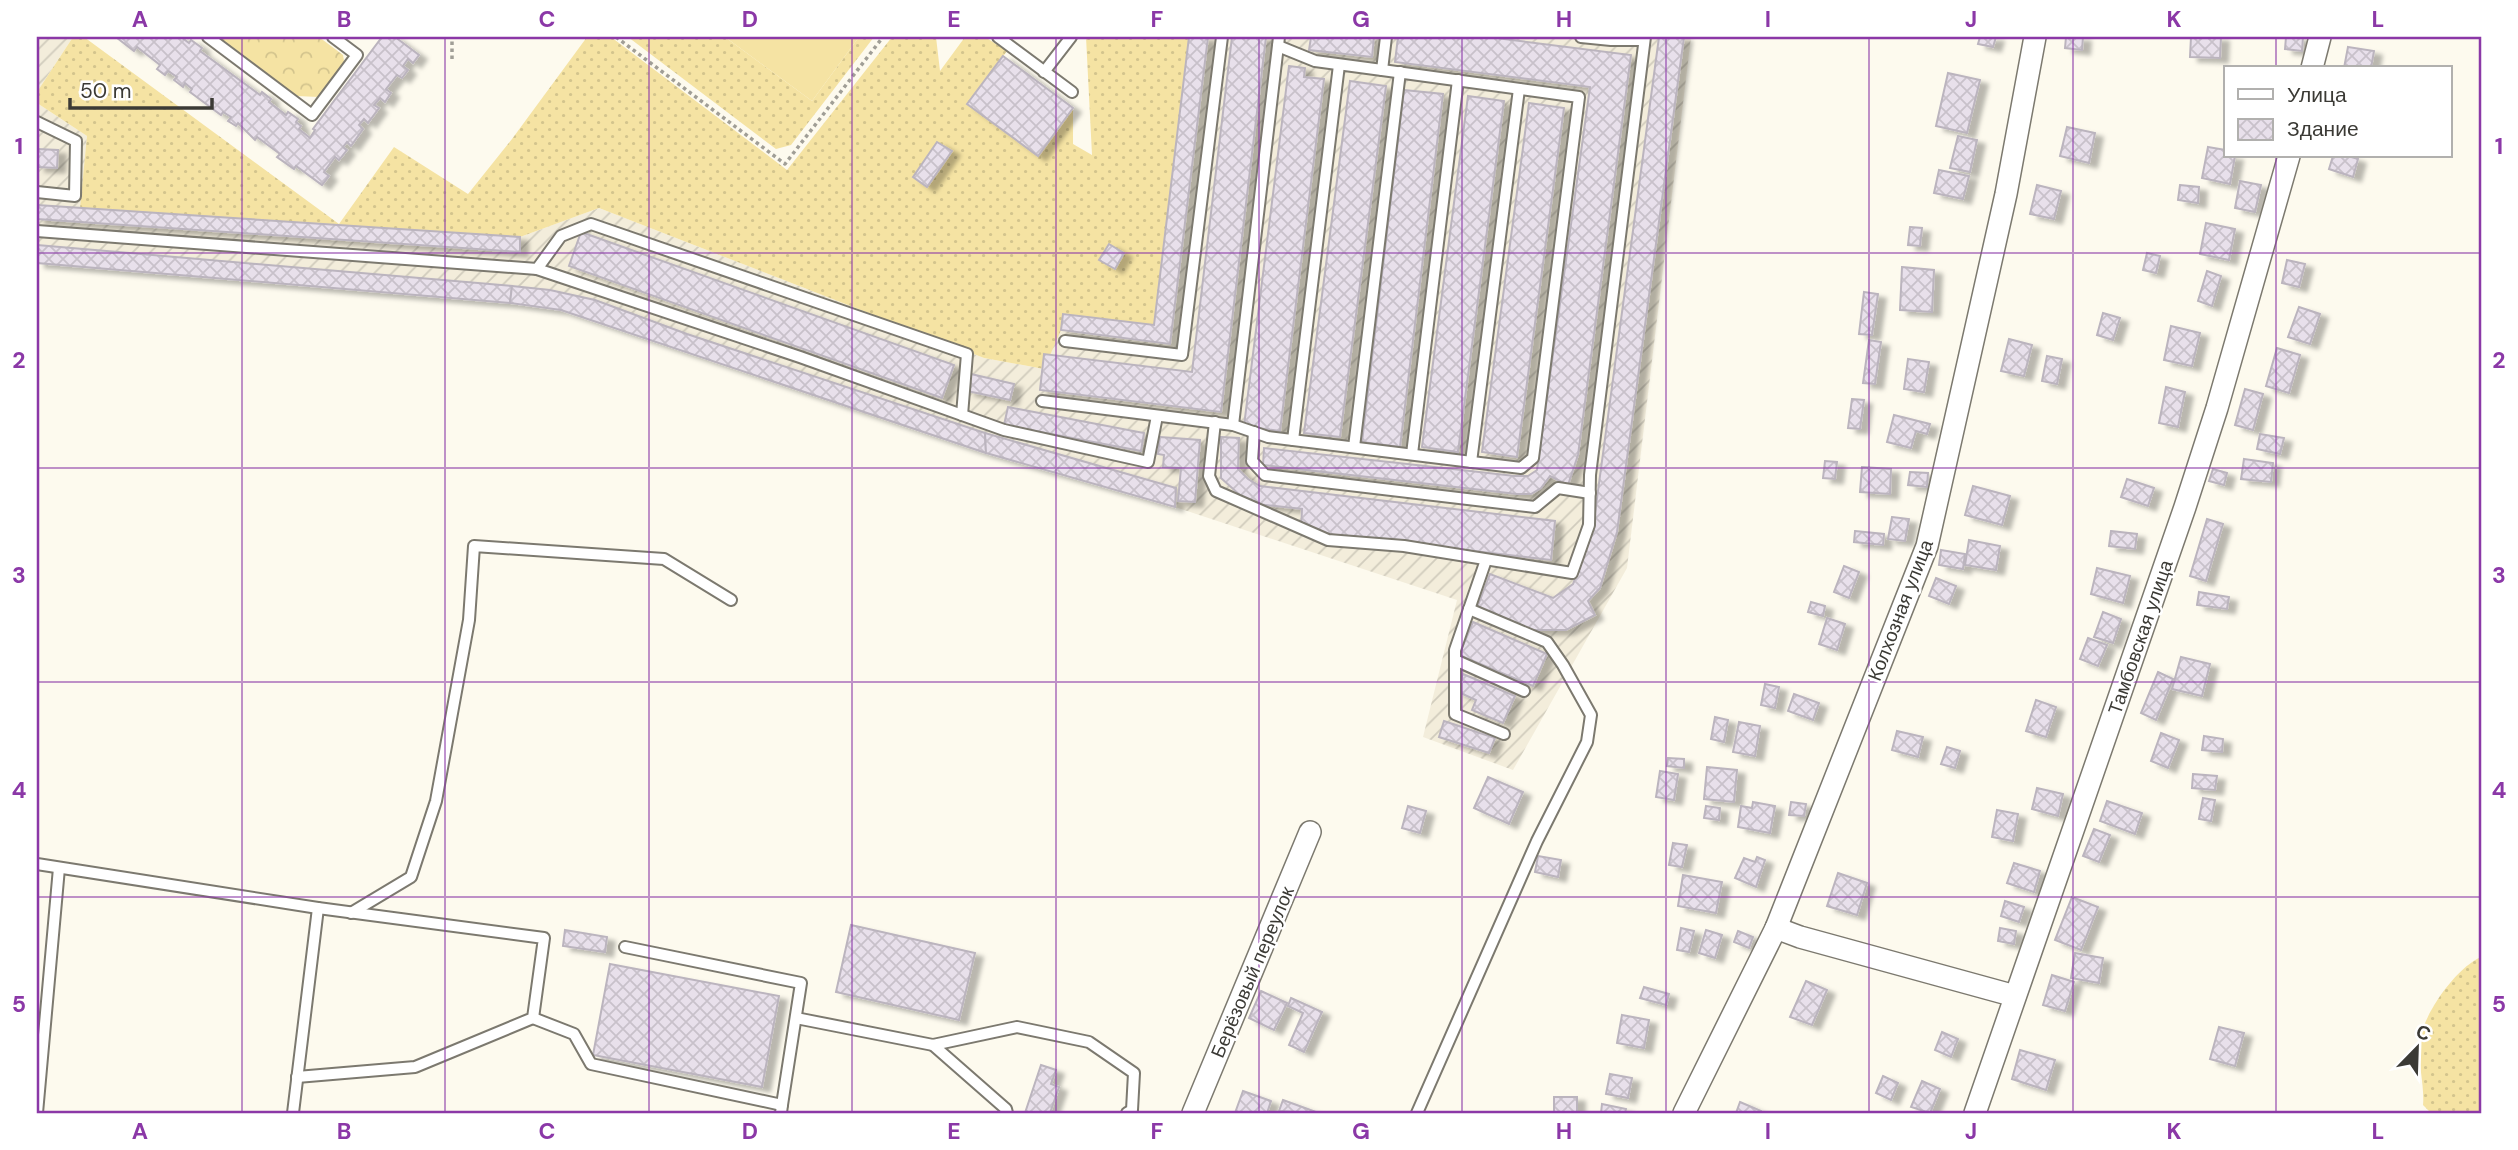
<svg xmlns="http://www.w3.org/2000/svg" width="2518" height="1150" font-family="'DM Sans',sans-serif">
<style>
.industrial{fill:url(#industrial-furrows)}
.grass{fill:url(#grass-dots);fill-rule:evenodd}
.park{fill:url(#park-crowns)}
.pitch{fill:#f5e3a3}
.building{fill:url(#building-cross-hatch);stroke:#bbb4be;stroke-width:2;filter:url(#shadow)}
.lines{fill:none;stroke-linecap:round;stroke-linejoin:round}
.service-casing{stroke:#7c796f;stroke-width:14}
.minor-casing{stroke:#7c796f;stroke-width:24}
.path{stroke:#a09e96;stroke-width:3.5;stroke-dasharray:3.5 3.5;stroke-linecap:butt}
.service{stroke:#fff;stroke-width:10}
.minor{stroke:#fff;stroke-width:21}
.grid{fill:none;stroke:#8b38a7;stroke-width:2;stroke-opacity:0.55}
.labels{text-anchor:middle;stroke-width:5;stroke-linejoin:round;paint-order:stroke}
.street-label{font-size:19px;fill:#3b3a35;stroke:#fff}
.neatline{fill:none;stroke:#8b38a7;stroke-width:2.5}
.grid-label{font-size:23px;text-anchor:middle;font-weight:bold;fill:#8b38a7}
</style>
<defs>
<pattern id="industrial-furrows" width="10" height="10" patternUnits="userSpaceOnUse" patternTransform="scale(1.75)"><rect width="10" height="10" fill="#f3eddb"/><path d="M-1 1l2-2M0 10L10 0M9 11l2-2" fill="none" stroke="#d1ccbd"/></pattern>
<pattern id="grass-dots" width="8" height="8" patternUnits="userSpaceOnUse" patternTransform="scale(1.75)"><rect width="8" height="8" fill="#f5e3a3"/><path d="M2 2h.1M6 6h.1" fill="none" stroke="#d3c48d" stroke-width="1.8" stroke-linecap="round"/></pattern>
<pattern id="park-crowns" width="20" height="18" patternUnits="userSpaceOnUse" patternTransform="scale(1.75)"><rect width="20" height="18" fill="#f5e3a3"/><path d="M2 6a3 3 0 1 1 6 0M12 15a3 3 0 1 1 6 0" fill="none" stroke="#d3c48d"/></pattern>
<pattern id="building-cross-hatch" width="8" height="8" patternUnits="userSpaceOnUse" patternTransform="scale(1.75)"><rect width="8" height="8" fill="#e8e0eb"/><path d="M0 0l8 8M0 8l8-8" fill="none" stroke="#c8c1ca"/></pattern>
<filter id="shadow"><feDropShadow dx="8" dy="4.5" stdDeviation="2" flood-color="#0004"/></filter>
</defs>
<rect width="100%" height="100%" fill="#fdfaee"/>
<g class="industrial">
<path d="M37 37H73L37 92Z"/>
<path d="M1189 37H1691L1627 568 1513 770 1423 737 1457 600 1175 507 986 453 869 415 561 310 510 303 37 263V103L87 136 81 208 520 237 599 208 984 358 1044 369 1063 314 1154 325Z"/>
</g>
<g class="grass">
<path d="M73 37H84L339 224 394 147 468 194 512 139 587 37H611L787 170 892 37H936L940 71 965 37H985L1007 51 968 104 1038 156 1073 108V144L1092 155 1086 37H1189L1154 325 1063 314 1061 330 1044 369 984 358 599 208 520 237 80 208 87 136 37 103V92ZM937 142 952 152 927 187 913 177Z"/>
<path d="M628 37H725L812 101 859 37H874L791 145 776 149Z"/>
<path d="M2481 957V1113H2431L2423 1105C2425 1085 2416 1054 2420 1039 2425 1012 2456 968 2481 957Z"/>
</g>
<path class="park" d="M218 37H319L343 55 344 61 340 71 319 97 296 96Z"/>
<path class="pitch" d="M725 37H859L812 101Z"/>
<g class="building">
<path d="M118 37H181L189 43 191 40 202 48 200 51 260 95 262 92 271 99 269 102 286 115 288 112 298 119 296 122 301 126 299 129 310 138 315 130 313 129 382 37H395L419 55 413 63 408 59 403 66 408 70 402 78 397 75 386 89 391 93 385 102 380 98 374 105 379 108 368 123 364 119 359 125 363 129 351 146 347 142 343 147 347 150 339 160 335 157 324 172 329 176 322 185 296 166 294 169 277 157 280 154 257 137 255 140 238 123 236 126 228 121 231 117 223 112 221 115 190 92 192 89 185 83 183 87 174 80 177 77 168 71 165 75 157 69 160 65 137 47 134 51 117 38Z"/>
<path d="M1189 37H1208L1170 344 1061 330 1063 314 1154 325Z"/>
<path d="M1232 37H1266L1221 412 1040 390 1044 354 1192 372Z"/>
<path d="M1311 37H1374L1372 57 1309 50Z"/>
<path d="M1398 37H1488L1631 55 1578 455 1568 485 1550 476 1541 488 1531 494H1517L1263 465 1264 448 1515 476H1528L1537 470 1590 87 1395 62Z"/>
<path d="M1659 37H1684L1617 532 1600 588 1588 601 1595 615 1566 630H1529L1477 608 1490 574 1553 598 1573 584 1593 528Z"/>
<path d="M1980 37H1996L1993 47 1978 44Z"/>
<path d="M2066 37H2083L2082 50 2065 48Z"/>
<path d="M2191 37H2221L2220 58 2190 57Z"/>
<path d="M2286 37H2303L2302 51 2285 49Z"/>
<path d="M2348 47 2374 51 2371 68H2344Z"/>
<path d="M1003 56 1073 108 1038 156 967 104Z"/>
<path d="M1289 66 1305 68 1304 77 1324 79 1280 431 1244 426Z"/>
<path d="M1948 73 1980 80 1967 133 1936 126Z"/>
<path d="M1350 81 1386 86 1340 437 1304 433Z"/>
<path d="M1404 90 1443 94 1400 447 1362 442Z"/>
<path d="M1468 96 1504 101 1458 452 1422 447Z"/>
<path d="M1529 103 1564 108 1517 457 1482 452Z"/>
<path d="M2067 127 2095 133 2089 163 2060 156Z"/>
<path d="M1958 136 1977 140 1970 172 1950 168Z"/>
<path d="M937 142 952 151 927 187 913 177Z"/>
<path d="M2208 147 2226 150V156H2235L2230 184 2202 178Z"/>
<path d="M37 149 58 150 57 168 37 167Z"/>
<path d="M2333 156H2348L2358 159 2353 177 2329 169Z"/>
<path d="M1939 170 1969 176 1963 199 1934 193Z"/>
<path d="M2240 181 2261 185 2255 212 2235 208Z"/>
<path d="M2037 185 2061 191 2054 219 2030 214Z"/>
<path d="M2180 185 2199 187 2198 203 2178 200Z"/>
<path d="M37 205 520 237V252L37 219Z"/>
<path d="M2206 223 2235 229 2229 260 2200 254Z"/>
<path d="M1910 227 1922 228 1920 246 1908 245Z"/>
<path d="M581 232 954 365 942 398 569 266Z"/>
<path d="M1109 244 1124 253 1115 269 1099 260Z"/>
<path d="M37 245 512 286 510 303 37 263Z"/>
<path d="M2147 253 2160 256 2156 273 2143 270Z"/>
<path d="M2287 260 2305 264 2299 287 2282 283Z"/>
<path d="M1902 267 1934 270 1932 312 1900 310Z"/>
<path d="M2207 271 2221 276 2212 306 2198 301Z"/>
<path d="M512 286 550 290 595 300 687 334 985 433 986 453 561 310 510 303Z"/>
<path d="M1864 292 1878 294 1872 335 1859 334Z"/>
<path d="M2299 307 2320 314 2310 344 2288 337Z"/>
<path d="M2103 313 2120 318 2113 340 2097 335Z"/>
<path d="M2171 326 2200 333 2192 366 2164 360Z"/>
<path d="M2009 339 2032 345 2024 376 2001 371Z"/>
<path d="M1869 340 1881 342 1875 384 1863 383Z"/>
<path d="M2277 348 2300 355 2289 393 2266 386Z"/>
<path d="M2047 356 2062 359 2057 384 2042 381Z"/>
<path d="M1908 359 1929 362 1924 392 1904 389Z"/>
<path d="M971 374 1014 384 1010 400 967 391Z"/>
<path d="M2166 387 2185 392 2178 427 2159 423Z"/>
<path d="M2245 389 2263 394 2253 430 2235 425Z"/>
<path d="M1852 399 1864 400 1860 429 1848 428Z"/>
<path d="M1008 407 1144 433 1141 451 1004 425Z"/>
<path d="M1894 415 1930 424 1927 434 1916 431 1911 448 1887 442Z"/>
<path d="M985 433 1176 488 1175 507 986 453Z"/>
<path d="M2260 434 2284 438 2280 454 2257 449Z"/>
<path d="M1160 437 1200 440 1195 502 1178 501 1181 468 1163 467 1164 455 1158 454Z"/>
<path d="M1221 437 1239 438 1238 469 1248 479 1260 486 1555 521 1551 560 1301 531 1302 509 1257 504 1242 497 1221 478Z"/>
<path d="M2244 459 2273 463 2271 482 2241 479Z"/>
<path d="M1825 461 1837 462 1835 479 1823 478Z"/>
<path d="M1862 467 1891 469 1890 494 1860 492Z"/>
<path d="M2213 469 2227 473 2224 485 2209 481Z"/>
<path d="M1910 472 1928 473 1927 487 1908 485Z"/>
<path d="M2127 479 2154 488 2148 506 2121 497Z"/>
<path d="M1973 486 2010 496 2002 525 1965 515Z"/>
<path d="M1892 517 1909 519 1905 541 1888 539Z"/>
<path d="M2207 519 2223 524 2206 581 2190 576Z"/>
<path d="M1855 531 1884 534 1883 545 1854 542Z"/>
<path d="M2111 531 2137 534 2135 549 2109 546Z"/>
<path d="M1969 540 2000 546 1996 570 1965 565Z"/>
<path d="M1941 550 1965 554 1963 569 1939 565Z"/>
<path d="M1844 566 1859 572 1849 598 1834 592Z"/>
<path d="M2097 568 2130 576 2123 603 2091 594Z"/>
<path d="M1936 578 1956 586 1949 604 1929 596Z"/>
<path d="M2199 592 2229 597 2227 609 2197 605Z"/>
<path d="M1811 602 1825 606 1823 616 1808 612Z"/>
<path d="M2103 612 2121 619 2113 643 2094 637Z"/>
<path d="M1827 618 1845 624 1837 650 1819 644Z"/>
<path d="M1473 622 1547 654 1533 686 1459 655Z"/>
<path d="M2088 638 2107 645 2098 666 2080 659Z"/>
<path d="M2181 657 2210 664 2202 696 2172 689Z"/>
<path d="M2158 672 2173 679 2156 720 2141 713Z"/>
<path d="M1463 674 1515 696 1503 723 1472 710 1476 700 1456 691Z"/>
<path d="M1765 684 1779 687 1775 708 1761 705Z"/>
<path d="M1794 694 1819 703 1813 720 1788 711Z"/>
<path d="M2036 700 2056 707 2046 737 2026 731Z"/>
<path d="M1715 717 1728 720 1724 742 1711 739Z"/>
<path d="M1444 721 1495 738 1489 753 1439 737Z"/>
<path d="M1739 722 1760 726 1755 756 1733 752Z"/>
<path d="M1897 731 1923 737 1918 757 1892 750Z"/>
<path d="M2161 733 2179 740 2168 768 2151 761Z"/>
<path d="M2204 736 2223 739 2222 752 2202 750Z"/>
<path d="M1947 747 1960 751 1955 768 1941 764Z"/>
<path d="M1668 758 1684 759V768L1667 766Z"/>
<path d="M1707 767 1737 770 1734 802 1704 799Z"/>
<path d="M1660 771 1678 774 1674 800 1656 797Z"/>
<path d="M2193 774 2217 776 2215 790 2192 788Z"/>
<path d="M1488 777 1523 792 1509 824 1474 808Z"/>
<path d="M2037 788 2063 794 2058 816 2032 809Z"/>
<path d="M2203 798 2215 800 2211 821 2199 819Z"/>
<path d="M2107 801 2142 813 2135 834 2100 821Z"/>
<path d="M1753 802 1775 806 1770 833 1738 827 1741 806 1752 808Z"/>
<path d="M1791 802 1806 804 1804 816 1789 815Z"/>
<path d="M1408 806 1426 811 1420 833 1402 828Z"/>
<path d="M1706 806 1720 808 1719 820 1704 818Z"/>
<path d="M1997 810 2018 814 2013 841 1992 837Z"/>
<path d="M2094 829 2110 835 2099 862 2083 856Z"/>
<path d="M1673 843 1687 845 1682 867 1669 865Z"/>
<path d="M1538 856 1561 860 1558 877 1535 872Z"/>
<path d="M1757 857 1765 860 1756 887 1735 878 1744 858 1755 862Z"/>
<path d="M2014 863 2040 871 2034 892 2007 883Z"/>
<path d="M1838 873 1867 883 1857 915 1827 906Z"/>
<path d="M1683 875 1722 882 1716 913 1678 906Z"/>
<path d="M2072 897 2098 907 2081 950 2055 940Z"/>
<path d="M2005 901 2024 907 2019 922 2001 916Z"/>
<path d="M851 925 975 953 959 1020 836 992Z"/>
<path d="M1681 928 1694 931 1689 952 1677 950Z"/>
<path d="M2000 928 2016 931 2014 944 1998 941Z"/>
<path d="M565 930 607 937 605 952 563 946Z"/>
<path d="M1706 930 1722 935 1715 958 1699 953Z"/>
<path d="M1738 931 1753 937 1749 948 1734 942Z"/>
<path d="M2075 953 2103 958 2099 983 2071 978Z"/>
<path d="M610 964 779 996 762 1087 593 1055Z"/>
<path d="M2052 975 2074 982 2065 1011 2043 1005Z"/>
<path d="M1806 981 1827 990 1812 1025 1790 1017Z"/>
<path d="M1644 987 1669 994 1666 1005 1640 998Z"/>
<path d="M1261 991 1287 1003 1274 1030 1249 1018Z"/>
<path d="M1291 998 1322 1012 1304 1052 1289 1045 1303 1013 1288 1006Z"/>
<path d="M1622 1015 1649 1020 1644 1048 1617 1043Z"/>
<path d="M2219 1027 2244 1033 2235 1066 2210 1059Z"/>
<path d="M1942 1032 1958 1039 1951 1057 1935 1050Z"/>
<path d="M2020 1050 2055 1060 2046 1090 2012 1079Z"/>
<path d="M1041 1065 1056 1070 1051 1084 1059 1087 1050 1113H1025Z"/>
<path d="M1610 1074 1632 1078 1628 1098 1606 1094Z"/>
<path d="M1883 1076 1898 1083 1891 1100 1876 1093Z"/>
<path d="M1922 1081 1940 1089 1930 1113 1911 1107Z"/>
<path d="M1243 1091 1271 1101 1267 1113H1235Z"/>
<rect x="1554" y="1097" width="23" height="16"/>
<path d="M1283 1100 1316 1112V1113L1279 1111Z"/>
<path d="M1740 1102 1761 1111 1760 1113H1736Z"/>
<path d="M1602 1104 1626 1109 1625 1113H1601Z"/>
</g>
<g class="lines">
<defs>
<g id="service">
<path d="M208 37 312 115 357 55 333 37"/>
<path d="M998 37 1072 92"/>
<path d="M1581 37 1611 40H1644"/>
<path d="M1278 46 1315 61 1382 70"/>
<path d="M1044 72 1071 37"/>
<path d="M37 122 76 141 75 196 37 192"/>
<path d="M37 231 537 269 800 357 1004 430 1148 462 1157 416"/>
<path d="M537 269 561 236 591 224 967 354 962 415"/>
<path d="M1065 341 1182 355 1222 37"/>
<path d="M1042 401 1233 425 1268 437 1521 468 1533 458 1579 97 1382 70 1386 37"/>
<path d="M1215 422 1209 476 1216 491 1328 540 1404 546 1572 573 1589 525 1590 475 1645 37"/>
<path d="M1233 425 1279 37"/>
<path d="M1254 432 1252 461 1265 475 1535 507 1558 488 1590 493"/>
<path d="M1293 440 1339 65"/>
<path d="M1354 447 1400 72"/>
<path d="M1412 454 1458 80"/>
<path d="M1471 462 1519 89"/>
<path d="M1486 560 1455 650V714L1504 734"/>
<path d="M1455 660 1524 691"/>
<path d="M37 864 318 908 293 1113"/>
<path d="M351 913 411 877 436 801 469 620 474 546 664 559 731 600"/>
<path d="M625 947 801 983 782 1105"/>
<path d="M533 1018 574 1034 591 1064 782 1105 781 1113"/>
<path d="M796 1018 933 1045 1017 1027 1089 1042 1134 1073 1132 1110 1127 1113"/>
<path d="M933 1045 1006 1109 1007 1113"/>
<path d="M297 1077 415 1067 533 1018 544 938 318 908"/>
<path d="M37 1113 59 868"/>
<path d="M1417 1113 1537 841 1587 742 1591 715 1563 665 1547 642 1469 609"/>
</g>
<g id="minor">
<path d="M2312 68 2320 37"/>
<path d="M1776 928 1800 937 2015 996"/>
<path d="M1193 1113 1310 832"/>
<path d="M1684 1113 1776 928 1927 546 2006 194 2035 37"/>
<path d="M1975 1113 2185 507 2217 408 2289 156"/>
</g>
</defs>
<use href="#service" class="service-casing"/>
<use href="#minor" class="minor-casing"/>
<g class="path">
<path d="M616 37 785 164 883 37"/>
<path d="M452 59V37"/>
</g>
<use href="#service" class="service"/>
<use href="#minor" class="minor"/>
</g>
<path class="grid" d="M242 37V1113M445 37V1113M649 37V1113M852 37V1113M1056 37V1113M1259 37V1113M1462 37V1113M1666 37V1113M1869 37V1113M2073 37V1113M2276 37V68M2276 156V1113M37 253H2481M37 468H2481M37 682H2481M37 897H2481"/>
<g class="labels">
<g class="street-label">
<text transform="translate(1900 610) rotate(-69)" y="7">Колхозная улица</text>
<text transform="translate(2140 637) rotate(-71)" y="7">Тамбовская улица</text>
<text transform="translate(1252 972) rotate(-67)" y="7">Берёзовый переулок</text>
</g>
</g>
<rect width="2518" height="1150" fill="none" stroke="#ffffff" stroke-width="77"/>
<rect x="2224" y="66" width="228" height="91" fill="#ffffff" stroke="#b1b0ae" stroke-width="2"/>
<rect x="2238" y="89" width="35" height="10" fill="#ffffff" stroke="#b1b0ae" stroke-width="2"/>
<text x="2287" y="102" font-size="21" fill="#3b3a35">Улица</text>
<rect x="2238" y="119" width="35" height="21" fill="url(#building-cross-hatch)" stroke="#b1b0ae" stroke-width="2"/>
<text x="2287" y="136" font-size="21" fill="#3b3a35">Здание</text>
<g transform="translate(2417 1048) rotate(23)" stroke="#ffffff" stroke-width="5" paint-order="stroke">
<path d="M0-5L12 26L0 18L-12 26Z" fill="#3b3a35"/>
<text y="-10" font-size="19" font-weight="bold" text-anchor="middle" fill="#3b3a35">С</text>
</g>
<path d="M70 98v10h142v-10" fill="none" stroke="#3b3a35" stroke-width="3.5"/>
<text x="80" y="98" font-size="21" fill="#3b3a35" stroke="#ffffff" stroke-width="5" paint-order="stroke">50 m</text>
<rect x="38" y="38" width="2442" height="1074" class="neatline"/>
<g class="grid-label">
<text x="140" y="27">A</text>
<text x="344" y="27">B</text>
<text x="547" y="27">C</text>
<text x="750" y="27">D</text>
<text x="954" y="27">E</text>
<text x="1157" y="27">F</text>
<text x="1361" y="27">G</text>
<text x="1564" y="27">H</text>
<text x="1768" y="27">I</text>
<text x="1971" y="27">J</text>
<text x="2174" y="27">K</text>
<text x="2378" y="27">L</text>
<text x="19" y="154">1</text>
<text x="2499" y="154">1</text>
<text x="19" y="368">2</text>
<text x="2499" y="368">2</text>
<text x="19" y="583">3</text>
<text x="2499" y="583">3</text>
<text x="19" y="798">4</text>
<text x="2499" y="798">4</text>
<text x="19" y="1012">5</text>
<text x="2499" y="1012">5</text>
<text x="140" y="1139">A</text>
<text x="344" y="1139">B</text>
<text x="547" y="1139">C</text>
<text x="750" y="1139">D</text>
<text x="954" y="1139">E</text>
<text x="1157" y="1139">F</text>
<text x="1361" y="1139">G</text>
<text x="1564" y="1139">H</text>
<text x="1768" y="1139">I</text>
<text x="1971" y="1139">J</text>
<text x="2174" y="1139">K</text>
<text x="2378" y="1139">L</text>
</g>
</svg>
